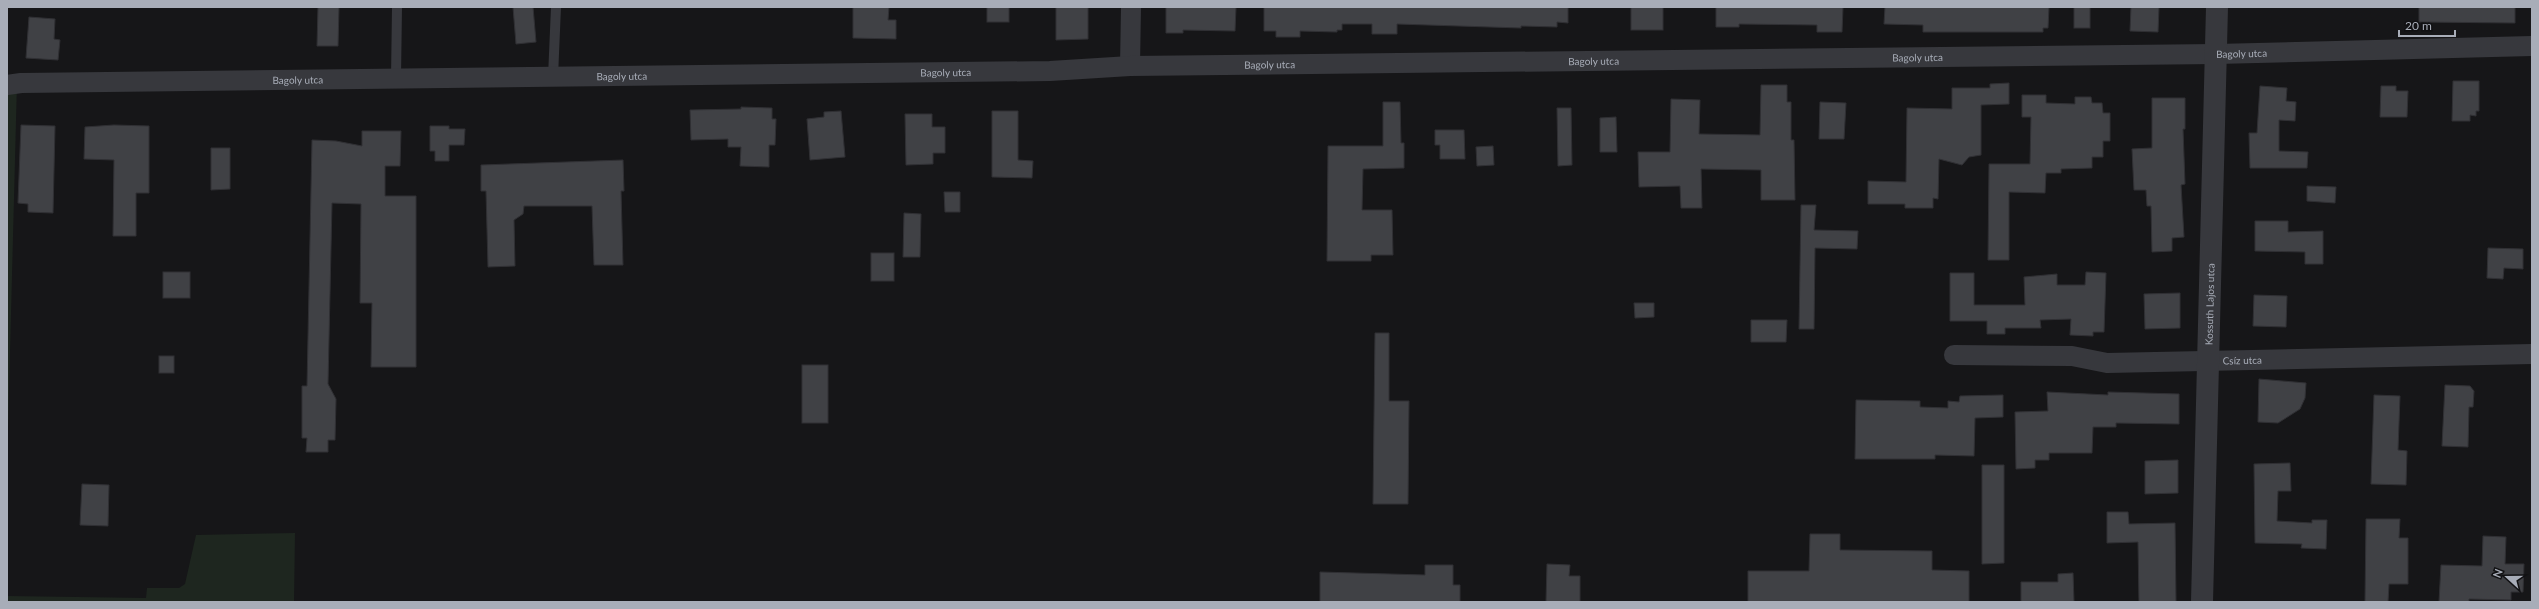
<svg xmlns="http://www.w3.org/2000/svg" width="2539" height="609" font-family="Lato,sans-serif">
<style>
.green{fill:#1e261f}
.building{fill:#404145;stroke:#303034}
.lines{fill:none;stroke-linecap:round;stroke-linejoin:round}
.service{stroke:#37383d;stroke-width:10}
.minor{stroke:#37383d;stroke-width:20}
.tertiary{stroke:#37383d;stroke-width:22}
.labels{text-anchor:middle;stroke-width:3;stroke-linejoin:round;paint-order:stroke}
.street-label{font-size:10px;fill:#a8adb8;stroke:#111113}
</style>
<rect width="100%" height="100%" fill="#161618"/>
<g class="green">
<path d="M7 81 17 82 7 469Z"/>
<path d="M295 533 294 602H7V596L146 598 147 588H179L185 584 196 535Z"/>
</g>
<g class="building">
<path d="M318 7H339L338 46H317Z"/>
<path d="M513 7H533L536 42 516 44Z"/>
<path d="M853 7H889L888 20H896V39L853 38Z"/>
<rect x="987" y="7" width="22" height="15"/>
<path d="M1056 7H1088V39L1056 40Z"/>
<path d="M1166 7H1236L1235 31 1183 30V33H1166Z"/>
<path d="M1264 7H1568V23L1557 22V27L1521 26V28L1397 24V34H1372V24H1342V30H1337V32L1300 31V37H1276V31H1264Z"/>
<rect x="1631" y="7" width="32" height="23"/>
<path d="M1716 7H1843L1842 32H1817V25L1739 24V27H1716Z"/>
<path d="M1885 7H2049L2048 28H2043V32H1923V25L1884 24Z"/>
<rect x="2074" y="7" width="16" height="21"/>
<path d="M2131 7H2159L2158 32 2130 31Z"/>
<path d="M2419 7H2515V23L2419 22Z"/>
<path d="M29 17 55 19 54 39 60 40 58 60 26 58Z"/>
<path d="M2453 81H2479V111H2476V116L2470 115V121H2452Z"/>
<path d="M2009 83V104L1981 105V155L1969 157 1962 165 1939 159 1938 199 1933 198V208H1905V204H1868V181L1906 182 1907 108 1952 109V88H1990V84Z"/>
<path d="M1761 85H1787V102H1791V140H1794L1795 200H1761V170L1701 169 1702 208H1681L1680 186 1639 187 1638 152H1670L1671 99 1700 100 1699 134 1760 135Z"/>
<path d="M2260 86 2287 88 2286 101 2296 102 2295 121 2279 120V151L2308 152 2307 168H2250L2249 133H2257Z"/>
<path d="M2381 86H2396V91H2408L2407 117H2380Z"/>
<path d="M2022 95H2046V103L2075 104V97H2091L2092 103H2102L2103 113H2110V141H2103V157H2092V168L2061 169V173H2046L2045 193 2009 192V260H1988L1989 164H2030L2031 117H2022Z"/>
<path d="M2152 98H2185V129H2183L2185 184 2181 185 2184 237 2172 238V251L2152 252 2151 206H2147L2146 190H2134L2132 149 2152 148Z"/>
<path d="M1383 102H1400L1401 143H1404V168L1363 169 1362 210H1392L1393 255H1371V261H1327L1328 146H1383Z"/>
<path d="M1820 102 1846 103 1844 139H1819Z"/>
<path d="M741 107 772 108V119H776L775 145H769V167L740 166 741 147H728V139L691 140 690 110 741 109Z"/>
<path d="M1557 108H1571L1572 165 1558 166Z"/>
<path d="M841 111 845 157 810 160 807 119 824 117V112Z"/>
<path d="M992 111H1018V160L1033 161 1032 178 992 177Z"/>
<path d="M905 114H932V127H945V153H933V164L906 165Z"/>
<path d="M1616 117 1617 152H1600V118Z"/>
<path d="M21 125 55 126 53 213 28 212V204L18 203Z"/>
<path d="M114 125 149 126V193H136V236H113L114 160 84 159 85 127Z"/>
<path d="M430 126H449V129H465L464 145H449V161H435V151H430Z"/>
<path d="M1435 130H1464L1465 159H1440V145H1435Z"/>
<path d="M362 131H401L400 166H385V196H416V367H371L372 303H360L361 204 332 203 328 384 336 399 335 440H328V452H306L307 438H302V386H307L312 140 336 141 362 146Z"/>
<path d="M1493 146 1494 165 1477 166 1476 147Z"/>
<path d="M211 148H230V189L211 190Z"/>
<path d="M623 160 624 191H621L623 265H594L592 206H524L523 214 514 220 515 266 488 267 486 191H481V165Z"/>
<path d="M2307 186 2336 187 2335 203 2307 201Z"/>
<path d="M944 192H960V212H945Z"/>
<path d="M1801 205H1816L1814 230 1858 231 1857 249 1815 248 1814 329H1799Z"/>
<path d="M904 213 921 214 920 257H903Z"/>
<path d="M2255 221H2288V232L2323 231V264H2305V252L2255 251Z"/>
<path d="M2488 248 2523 249V269L2504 268 2503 279 2487 278Z"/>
<rect x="871" y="253" width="23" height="28"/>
<rect x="163" y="272" width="27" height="26"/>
<path d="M2086 272 2106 273 2104 332H2093V336L2070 335 2071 319 2040 320 2041 328H2005V334H1987V321H1950V273H1974V305H2025L2024 277 2057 274V285H2085Z"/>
<path d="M2180 293V328L2145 329 2144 294Z"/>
<path d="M2254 295 2287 296 2286 327 2253 326Z"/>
<path d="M1634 303H1654V317L1635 318Z"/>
<path d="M1751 320H1787L1786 342H1751Z"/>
<path d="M1375 333H1389V401H1409L1408 504H1373Z"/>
<rect x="159" y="356" width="15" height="17"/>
<rect x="802" y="365" width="26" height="58"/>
<path d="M2259 379 2306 383 2305 398 2300 409 2278 423 2258 422Z"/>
<path d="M2445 385 2470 386 2474 391 2473 407H2469L2468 447 2442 446Z"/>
<path d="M2047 392 2108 395V392L2179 394V424L2116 423V427H2093L2092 453H2049V460H2035V468L2016 469 2015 412 2048 411Z"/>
<path d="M2003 395V417L1975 418 1974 456 1935 455V459H1855L1856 400 1920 401V407L1948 408V401L1959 402 1960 396Z"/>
<path d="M2374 395 2400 396 2398 450 2407 451 2406 485 2371 484Z"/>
<path d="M2178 460V493L2145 494V461Z"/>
<path d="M2290 463 2291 491H2278L2277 521 2312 523V520H2327L2326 549 2301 548 2302 544 2255 543 2254 464Z"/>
<path d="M1982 465H2004V563L1982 564Z"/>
<path d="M82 484 109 485 108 526 80 525Z"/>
<path d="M2107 512H2128L2129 524 2175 523 2176 602H2139L2138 542 2107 543Z"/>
<path d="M2366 519H2400L2399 538H2408V584H2389L2388 602H2365Z"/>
<path d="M1810 534H1840V550L1932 551V570L1969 571V602H1748V571H1809Z"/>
<path d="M2483 536 2506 537 2505 564H2524L2523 592H2511V600L2469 599V602H2439L2441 565 2482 566Z"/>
<path d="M1547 564 1570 565 1569 576H1580V602H1546Z"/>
<path d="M1425 565H1453V585H1460V602H1320V572L1425 575Z"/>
<path d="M2073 573 2074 602H2021V582H2058V574Z"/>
</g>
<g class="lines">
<g class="service">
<path d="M553 77 556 7"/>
<path d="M396 78 397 7"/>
</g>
<g class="minor">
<path d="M1130 66 1131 7"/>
<path id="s1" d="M7 85 21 83 1050 71 1130 66 2216 54 2532 46"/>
<path id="s2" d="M1954 355 2072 356 2107 363 2532 354"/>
</g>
<path class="tertiary" id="s3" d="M2202 602 2217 7"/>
</g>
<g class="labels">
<g class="street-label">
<text dy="4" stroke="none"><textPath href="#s1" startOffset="2235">Bagoly utca</textPath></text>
<text dy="4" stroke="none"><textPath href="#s1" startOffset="1911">Bagoly utca</textPath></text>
<text dy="4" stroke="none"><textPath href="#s1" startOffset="1587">Bagoly utca</textPath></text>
<text dy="4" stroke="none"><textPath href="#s1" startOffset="1263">Bagoly utca</textPath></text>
<text dy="4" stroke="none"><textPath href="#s1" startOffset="939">Bagoly utca</textPath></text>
<text dy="4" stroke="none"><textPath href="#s1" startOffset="615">Bagoly utca</textPath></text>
<text dy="4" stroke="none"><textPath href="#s1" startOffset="291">Bagoly utca</textPath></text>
<text dy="4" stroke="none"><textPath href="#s3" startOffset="298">Kossuth Lajos utca</textPath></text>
<text dy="4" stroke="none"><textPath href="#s2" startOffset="289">Csíz utca</textPath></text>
</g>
</g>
<rect width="2539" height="609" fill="none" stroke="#a8adb8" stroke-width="16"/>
<g transform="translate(2507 577) rotate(291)" stroke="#111113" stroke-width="3" paint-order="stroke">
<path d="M0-3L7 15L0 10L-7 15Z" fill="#a8adb8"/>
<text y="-6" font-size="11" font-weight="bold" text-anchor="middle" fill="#a8adb8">N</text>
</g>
<path d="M2399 30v6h56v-6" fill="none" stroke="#a8adb8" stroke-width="2"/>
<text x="2405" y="30" font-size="12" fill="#a8adb8" stroke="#111113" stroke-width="3" paint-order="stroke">20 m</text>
</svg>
